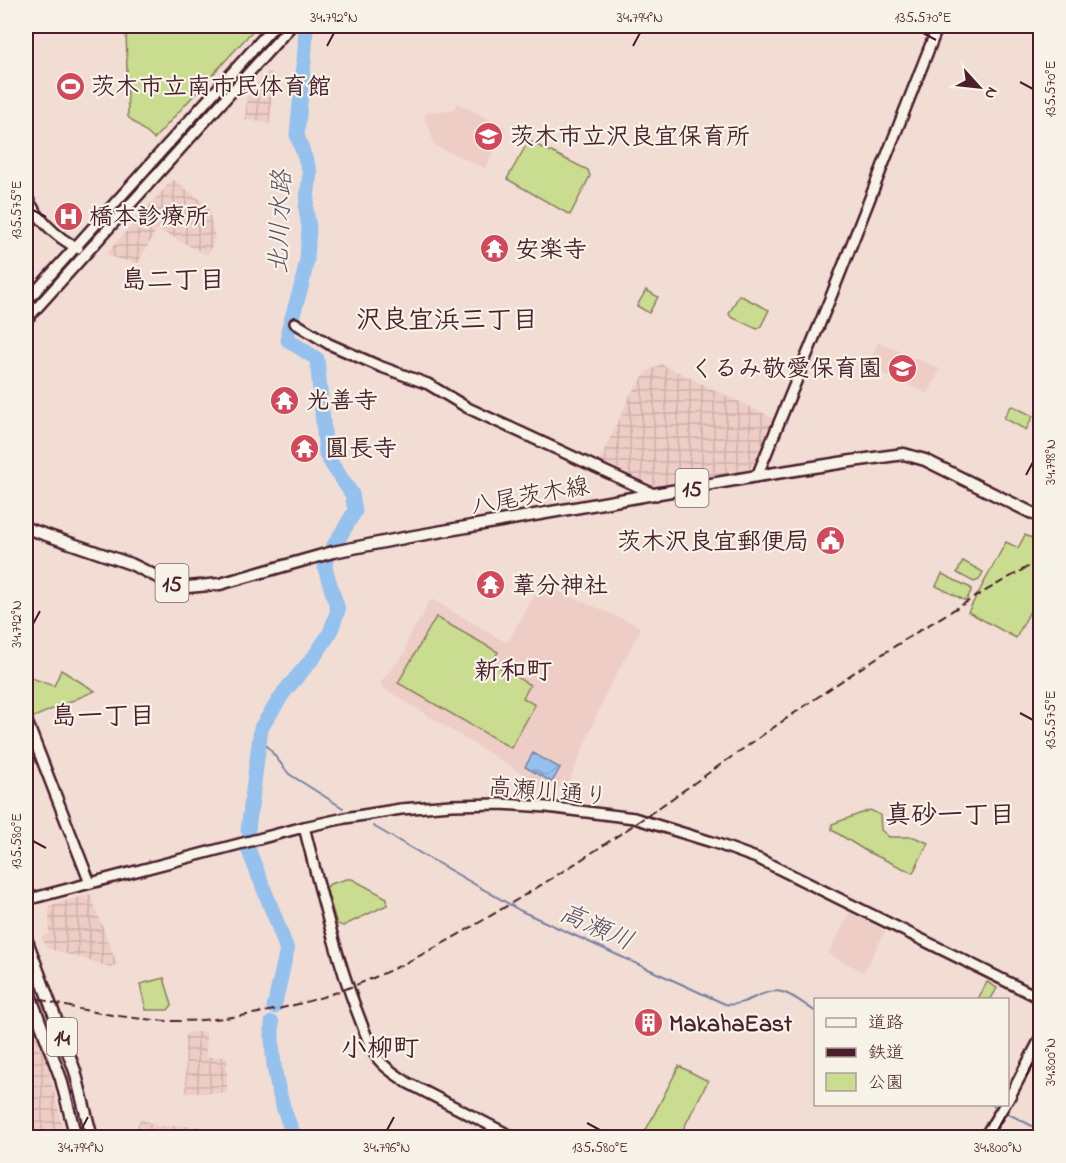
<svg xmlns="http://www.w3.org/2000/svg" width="1066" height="1163" font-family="'Indie Flower','Klee One',sans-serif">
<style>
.built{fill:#edcdc6}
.industrial{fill:url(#industrial-grid)}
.green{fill:#c9dc90;stroke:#8a7e5e;stroke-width:1.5}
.water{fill:url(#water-waves);stroke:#7780a0;stroke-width:1.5}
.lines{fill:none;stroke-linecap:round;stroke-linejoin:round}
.stream{stroke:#7780a0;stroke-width:2}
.river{stroke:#95c1ee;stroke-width:15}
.secondary-casing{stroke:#4a1f2b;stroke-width:14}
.primary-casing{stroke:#4a1f2b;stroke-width:15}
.secondary{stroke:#f7f3e8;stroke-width:9}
.primary{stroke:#f7f3e8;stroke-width:10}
.rail{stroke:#4a1f2b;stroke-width:2;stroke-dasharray:9 4.5;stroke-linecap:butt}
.ticks{fill:none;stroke:#4a1f2b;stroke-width:2}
.labels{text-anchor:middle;stroke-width:4.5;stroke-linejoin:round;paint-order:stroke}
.shield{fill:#f7f3e8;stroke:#7e5f64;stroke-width:1.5}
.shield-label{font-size:22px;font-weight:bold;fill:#4a1f2b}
.poi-label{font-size:24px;font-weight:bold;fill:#4a1f2b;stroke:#f7f3e8;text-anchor:start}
.street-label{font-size:24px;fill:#4a1f2b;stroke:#f7f3e8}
.water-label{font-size:26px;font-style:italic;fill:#605066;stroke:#f7f3e8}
.neighbourhood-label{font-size:26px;font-weight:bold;fill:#4a1f2b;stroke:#f7f3e8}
.neatline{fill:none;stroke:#4a1f2b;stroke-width:2}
.ticks-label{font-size:15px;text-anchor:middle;fill:#4a1f2b}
</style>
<defs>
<pattern id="industrial-grid" width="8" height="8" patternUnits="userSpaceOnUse" patternTransform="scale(1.5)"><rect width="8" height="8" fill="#edcdc6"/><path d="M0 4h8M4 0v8" fill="none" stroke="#cdb0aa"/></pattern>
<pattern id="water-waves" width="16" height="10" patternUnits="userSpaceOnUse" patternTransform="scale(1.5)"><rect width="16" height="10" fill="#95c1ee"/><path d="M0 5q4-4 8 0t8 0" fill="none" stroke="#82a5cc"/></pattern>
</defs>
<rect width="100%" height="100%" fill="#f1ddd4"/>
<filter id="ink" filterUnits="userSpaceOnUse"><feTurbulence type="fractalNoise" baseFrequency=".0167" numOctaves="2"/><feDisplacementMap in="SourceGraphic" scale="12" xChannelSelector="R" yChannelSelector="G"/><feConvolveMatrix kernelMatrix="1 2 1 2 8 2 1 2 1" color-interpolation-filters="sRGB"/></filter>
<g filter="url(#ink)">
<g class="built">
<path d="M457 103 506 128 485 168 434 145 430 129 424 118 427 112 454 110Z"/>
<path d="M878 342 940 369 928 394 867 366Z"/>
<path d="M545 585 639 626 640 630 605 695 571 777 566 786 548 790 382 687 381 682 405 653 410 633 423 616 427 603 433 600 507 643 540 586Z"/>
<path d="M850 912 885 931 864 972 828 954Z"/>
</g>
<g class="industrial">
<path d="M267 72 273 73 270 124 245 119 247 96Z"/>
<path d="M173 179 208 206 215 239 207 255 157 229 138 263 118 259 106 254Z"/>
<path d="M661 364 775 419 758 457 750 469 736 477 661 488 599 461 632 392 647 372Z"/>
<path d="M90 894 117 964 110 967 47 948 42 937 49 933V906Z"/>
<path d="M26 999 44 1051 65 1137H26Z"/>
<path d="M189 1032H206V1057H227V1093H186L185 1036Z"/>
<path d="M140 1119 158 1126H199V1137H133Z"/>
</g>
<g class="green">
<path d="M126 26H257L154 139 128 117Z"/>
<path d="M531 142 588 170 590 176 570 215 507 179 527 144Z"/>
<path d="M646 290 658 297 649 313 637 306Z"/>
<path d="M739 295 769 310 760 328 757 329 731 317 729 314Z"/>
<path d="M1013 406 1033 416 1026 430 1004 418 1010 407Z"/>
<path d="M1040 528V592L1016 638 968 612 1006 542 1018 548 1025 535 1034 539Z"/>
<path d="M963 561 983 572 979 580 974 582 957 573Z"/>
<path d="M942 574 971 588V591L966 601 936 586Z"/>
<path d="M436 617 498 652 492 663 530 685 523 698 535 705 511 748 398 683Z"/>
<path d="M61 670 95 691 34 717 29 715 26 708V676L54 686Z"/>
<path d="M870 810 880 815 881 830 889 837H914L928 843 913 873 866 851 832 830V824Z"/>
<path d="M347 879H352L387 898V905L343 926 337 924 326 888 330 884Z"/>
<path d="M164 978 172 1005 168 1010H146L140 984Z"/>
<path d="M987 982 997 988 991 999H978Z"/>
<path d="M679 1066 708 1081 679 1137H651L644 1134Z"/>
</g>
<path class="water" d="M533 753 560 768 552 782 525 767Z"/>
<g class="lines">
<g class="stream">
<path d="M260 737 289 774 343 808"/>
<path d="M373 826 521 911 725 1004C745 1008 763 987 782 992 794 995 805 1005 816 1012"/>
<path d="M991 1104 998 1108"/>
<path d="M1003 1111 1040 1130"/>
</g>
<g class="river">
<path d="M248 830 261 728 284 692 314 657 330 633 338 610 325 568 326 559 355 511 352 494 333 466 326 454 317 359 288 340V331L302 284 307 259 309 228 306 209 310 172 297 135 305 49 306 26"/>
<path d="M249 851 278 925 287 950 274 1007"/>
<path d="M272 1023C271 1065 278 1099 295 1138"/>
</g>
<defs>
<g id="secondary">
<path d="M26 195C35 216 56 238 78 248"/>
<path d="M26 302 274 26"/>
<path d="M26 320 291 26"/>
<path d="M295 323 329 344 379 366 428 384 468 408 656 495"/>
<path d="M757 476 832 294 938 26"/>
<path d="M26 719 90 883"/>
<path d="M304 827C320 888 334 950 356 1009 363 1026 368 1045 379 1060 386 1069 398 1076 408 1083L515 1138"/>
<path d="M26 900 304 827 345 818 401 809 451 805 500 804 547 807 634 818 715 843 759 859 1040 998"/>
<path d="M1008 1100 1040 1039"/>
<path d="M984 1138 1005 1104"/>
</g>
<g id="primary">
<path d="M26 528 131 564 174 585 188 587 220 584 333 552 409 537 757 476 852 461 904 454 925 460 1040 517"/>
<path d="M26 938 75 1071 92 1138"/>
<path d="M26 984 61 1079 76 1138"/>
</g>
</defs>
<use href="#secondary" class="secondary-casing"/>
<use href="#primary" class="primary-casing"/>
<use href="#secondary" class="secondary"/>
<use href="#primary" class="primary"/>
<path class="rail" d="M26 995C65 1007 103 1015 144 1019 153 1020 163 1021 172 1021 210 1021 250 1016 286 1007 385 984 469 929 554 877 669 805 777 721 892 648 940 617 990 588 1040 560"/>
</g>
</g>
<path class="ticks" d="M923 33 936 40M327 46 334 33M633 46 640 33M1020 82 1033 89M33 210 46 217M1026 475 1033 462M33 624 40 611M1020 713 1033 720M33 841 46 848M1026 1076 1033 1062M587 1123 600 1130M81 1130 88 1117M387 1130 394 1117M998 1130 1005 1117"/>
<defs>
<symbol id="stadium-disc" viewBox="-11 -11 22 22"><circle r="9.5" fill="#d1495b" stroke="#f7f3e8"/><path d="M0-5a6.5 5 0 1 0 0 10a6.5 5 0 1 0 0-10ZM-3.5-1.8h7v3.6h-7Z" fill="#fff"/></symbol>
<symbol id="school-disc" viewBox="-11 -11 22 22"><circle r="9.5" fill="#d1495b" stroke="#f7f3e8"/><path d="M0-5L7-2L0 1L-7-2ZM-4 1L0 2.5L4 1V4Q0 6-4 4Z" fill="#fff"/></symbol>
<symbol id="hospital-disc" viewBox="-11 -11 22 22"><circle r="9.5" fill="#d1495b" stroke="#f7f3e8"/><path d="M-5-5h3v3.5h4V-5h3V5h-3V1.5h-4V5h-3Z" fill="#fff"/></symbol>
<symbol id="temple-disc" viewBox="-11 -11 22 22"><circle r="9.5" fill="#d1495b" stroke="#f7f3e8"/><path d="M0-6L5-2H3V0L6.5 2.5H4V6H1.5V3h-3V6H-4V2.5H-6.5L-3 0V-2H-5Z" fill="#fff"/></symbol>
<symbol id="civic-disc" viewBox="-11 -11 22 22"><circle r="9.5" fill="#d1495b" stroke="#f7f3e8"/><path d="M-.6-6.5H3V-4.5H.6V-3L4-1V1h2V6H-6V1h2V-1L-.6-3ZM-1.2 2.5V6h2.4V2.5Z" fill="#fff"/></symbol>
<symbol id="building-disc" viewBox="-11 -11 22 22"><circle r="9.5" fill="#d1495b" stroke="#f7f3e8"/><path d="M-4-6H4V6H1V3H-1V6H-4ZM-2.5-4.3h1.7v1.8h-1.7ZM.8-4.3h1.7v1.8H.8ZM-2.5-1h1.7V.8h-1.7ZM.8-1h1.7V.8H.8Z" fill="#fff"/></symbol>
</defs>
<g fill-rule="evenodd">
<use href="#stadium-disc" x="54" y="70" width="33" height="33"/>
<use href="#school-disc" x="472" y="120" width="33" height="33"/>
<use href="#hospital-disc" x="52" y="200" width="33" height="33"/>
<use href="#temple-disc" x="478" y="232" width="33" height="33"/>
<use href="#school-disc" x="886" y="352" width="33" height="33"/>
<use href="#temple-disc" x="268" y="384" width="33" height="33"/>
<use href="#temple-disc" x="288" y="432" width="33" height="33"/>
<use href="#civic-disc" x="814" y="524" width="33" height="33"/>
<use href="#temple-disc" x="474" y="568" width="33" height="33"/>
<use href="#building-disc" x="632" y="1006" width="33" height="33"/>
</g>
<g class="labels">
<g class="shield">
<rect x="675.5" y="469" width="33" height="38" rx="4.5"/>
<rect x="155.5" y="564" width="33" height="38" rx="4.5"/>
<rect x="47" y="1018" width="30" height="38" rx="4.5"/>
</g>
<g class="shield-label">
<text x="692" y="496">15</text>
<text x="172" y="591">15</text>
<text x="62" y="1045">14</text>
</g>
<g class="poi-label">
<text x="91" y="94">茨木市立南市民体育館</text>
<text x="510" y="144">茨木市立沢良宜保育所</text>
<text x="89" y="224">橋本診療所</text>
<text x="515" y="257">安楽寺</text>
<text x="882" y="376" text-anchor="end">くるみ敬愛保育園</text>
<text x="306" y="408">光善寺</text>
<text x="325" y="456">圓長寺</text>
<text x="809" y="549" text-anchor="end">茨木沢良宜郵便局</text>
<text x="512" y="593">葦分神社</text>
<text x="669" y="1031">MakahaEast</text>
</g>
<g class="street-label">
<text transform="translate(530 495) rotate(-10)" y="8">八尾茨木線</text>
<text transform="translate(548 791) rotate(5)" y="8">高瀬川通り</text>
</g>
<g class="water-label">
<text transform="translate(279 222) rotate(-88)" y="9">北川水路</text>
<text transform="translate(597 926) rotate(24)" y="9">高瀬川</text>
</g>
<g class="neighbourhood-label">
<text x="173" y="288">島二丁目</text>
<text x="447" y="328">沢良宜浜三丁目</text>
<text x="513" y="679">新和町</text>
<text x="103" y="724">島一丁目</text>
<text x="950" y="823">真砂一丁目</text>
<text x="380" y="1056">小柳町</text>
</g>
</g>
<rect width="1066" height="1163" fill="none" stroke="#f7f3e8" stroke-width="66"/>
<rect x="814" y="998" width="195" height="108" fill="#f7f3e8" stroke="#b29e9c" stroke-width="1.5"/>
<rect x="826" y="1018" width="30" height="9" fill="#f7f3e8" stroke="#b29e9c" stroke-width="1.5"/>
<text x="868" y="1028" font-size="18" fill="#4a1f2b">道路</text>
<rect x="826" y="1048" width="30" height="9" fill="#4a1f2b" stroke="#b29e9c" stroke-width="1.5"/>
<text x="868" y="1058" font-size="18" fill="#4a1f2b">鉄道</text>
<rect x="826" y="1073" width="30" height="18" fill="#c9dc90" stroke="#b29e9c" stroke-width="1.5"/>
<text x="868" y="1088" font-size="18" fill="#4a1f2b">公園</text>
<g transform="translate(979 87) rotate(117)" stroke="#f7f3e8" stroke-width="4.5" paint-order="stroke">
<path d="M0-4.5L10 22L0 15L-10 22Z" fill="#4a1f2b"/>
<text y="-9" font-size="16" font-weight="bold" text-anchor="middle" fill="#4a1f2b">N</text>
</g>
<rect x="33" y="33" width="1000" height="1097" class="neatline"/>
<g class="ticks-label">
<text x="334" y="22">34.792°N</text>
<text x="640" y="22">34.794°N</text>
<text x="923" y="22">135.570°E</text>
<text transform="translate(1050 89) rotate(-90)" y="5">135.570°E</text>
<text transform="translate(16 210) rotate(-90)" y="5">135.575°E</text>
<text transform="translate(1050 462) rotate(-90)" y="5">34.798°N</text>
<text transform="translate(16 624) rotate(-90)" y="5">34.792°N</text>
<text transform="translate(1050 720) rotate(-90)" y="5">135.575°E</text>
<text transform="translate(16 841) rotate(-90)" y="5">135.580°E</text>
<text transform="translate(1050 1062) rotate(-90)" y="5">34.800°N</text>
<text x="81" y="1152">34.794°N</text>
<text x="387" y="1152">34.796°N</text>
<text x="600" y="1152">135.580°E</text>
<text x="998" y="1152">34.800°N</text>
</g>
</svg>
